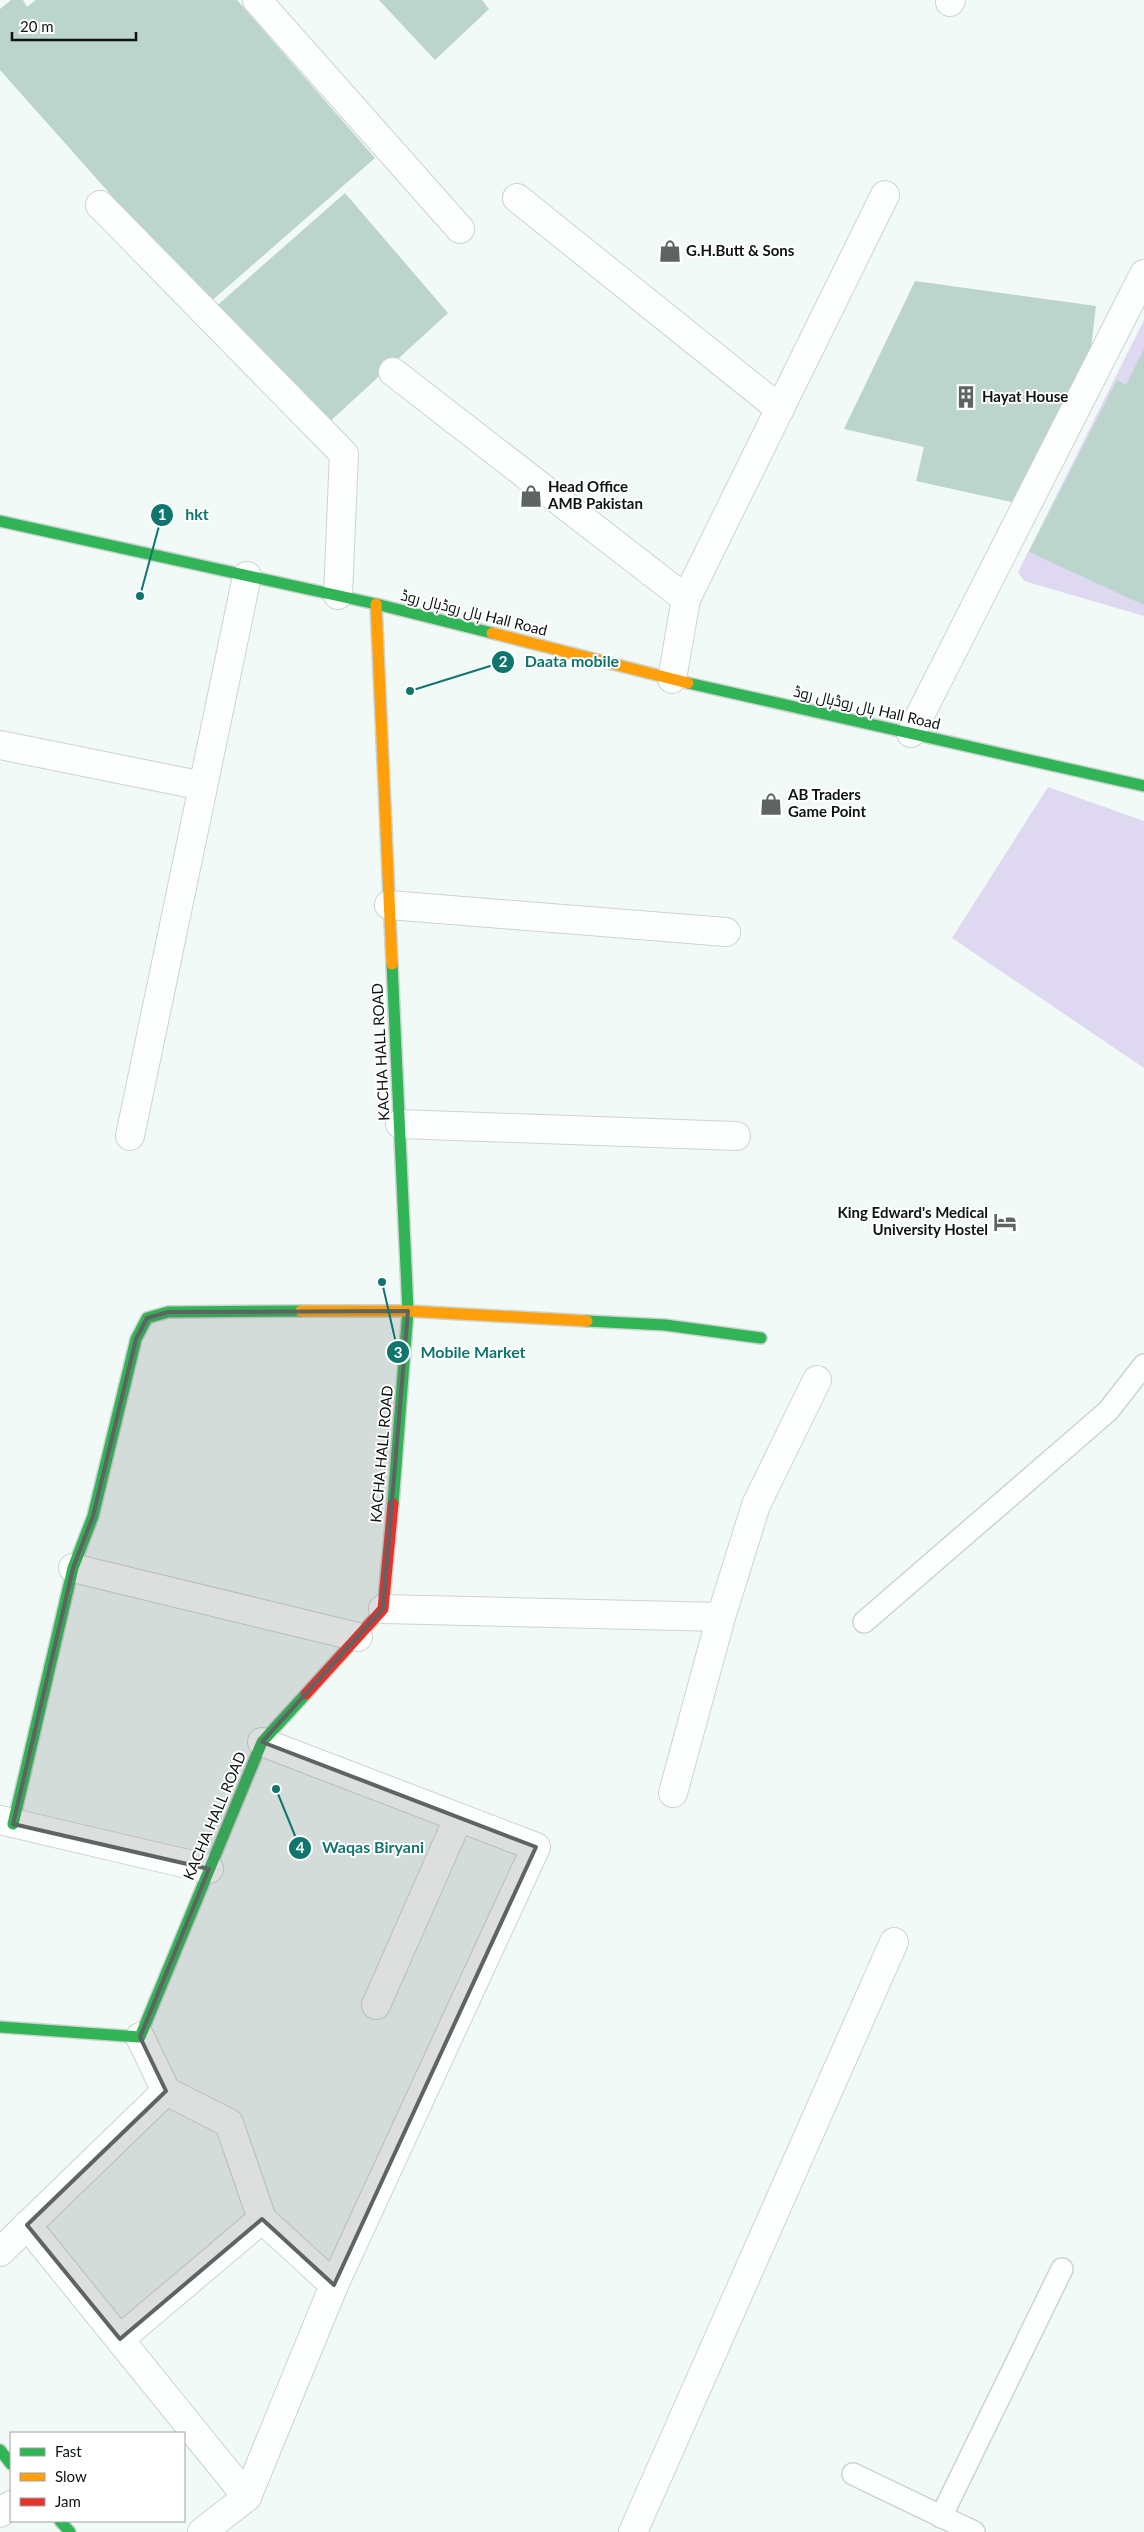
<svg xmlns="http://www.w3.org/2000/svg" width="1144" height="2532" font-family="Lato,Cairo,sans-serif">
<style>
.green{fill:#ded8f0}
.building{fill:#bbd4cc}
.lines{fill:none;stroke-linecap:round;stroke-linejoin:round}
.lane-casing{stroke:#ccd4d1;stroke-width:24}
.street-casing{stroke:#ccd4d1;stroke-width:30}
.fast-casing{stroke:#ccd4d1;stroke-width:14}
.slow-casing{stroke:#ccd4d1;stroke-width:14}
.jam-casing{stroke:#ccd4d1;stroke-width:14}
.lane{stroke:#fdfefe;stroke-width:21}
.street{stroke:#fdfefe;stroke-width:28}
.fast{stroke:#30b455;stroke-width:11}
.slow{stroke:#ff9f0a;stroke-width:11}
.jam{stroke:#e5322d;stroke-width:11}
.marked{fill:#5d6462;fill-opacity:0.2;stroke:#5d6462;stroke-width:4;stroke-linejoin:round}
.labels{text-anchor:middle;stroke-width:4;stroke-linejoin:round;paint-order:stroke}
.poi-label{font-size:15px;font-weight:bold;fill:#0d1311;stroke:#fff;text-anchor:start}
.street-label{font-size:15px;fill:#0d1311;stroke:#fff}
.leader{fill:none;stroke:#0f766e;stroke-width:2}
.callout-dot{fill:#0f766e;stroke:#fff;stroke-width:2}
.mark-label{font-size:15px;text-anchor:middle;font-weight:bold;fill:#fff}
.callout-label{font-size:16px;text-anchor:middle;font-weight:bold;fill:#0f766e;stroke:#fff;stroke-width:4;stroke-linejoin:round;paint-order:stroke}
</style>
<rect width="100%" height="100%" fill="#f1faf7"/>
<g class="green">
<path d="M1144 320V616L1024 581 1018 572Z"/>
<path d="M1048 787 1144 821V1068L952 938Z"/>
</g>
<g class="building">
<path d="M11 0H23L27 7 36 0H237L375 158 208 304 0 70V9Z"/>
<path d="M379 0H482L489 9 435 60Z"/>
<path d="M345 193 448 313 325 426 212 310Z"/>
<path d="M915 281 1096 306 1089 364 1020 504 916 481 924 447 844 429Z"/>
<path d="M1144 349V605L1029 552 1117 380 1126 385Z"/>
</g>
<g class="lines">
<defs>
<g id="lane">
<path d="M864 1622 1108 1411 1144 1365"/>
<path d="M853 2474 974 2532"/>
<path d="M941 2517 1062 2269"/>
</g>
<g id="street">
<path d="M257 0 460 229"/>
<path d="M950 2 951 0"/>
<path d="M517 198 780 409"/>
<path d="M100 205 344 454 338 595"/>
<path d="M393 372 686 599"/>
<path d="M672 679 686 599 885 195"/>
<path d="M911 733 1144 274"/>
<path d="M0 745 203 786"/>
<path d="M389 905 726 932"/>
<path d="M400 1124 736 1136"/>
<path d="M130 1136 247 576"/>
<path d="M73 1568 358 1637"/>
<path d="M383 1609 721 1617"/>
<path d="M262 1742 536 1847 334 2285"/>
<path d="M673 1793 721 1617 756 1505 817 1380"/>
<path d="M0 1820 209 1869"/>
<path d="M376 2005 458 1819"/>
<path d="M140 2037 166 2091 229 2123 262 2219 334 2285 247 2497 202 2532"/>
<path d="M27 2225 247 2497"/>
<path d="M0 2252 166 2091"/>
<path d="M120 2339 262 2219"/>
<path d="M0 2513 11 2505"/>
<path d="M633 2532 894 1942"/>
</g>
<g id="fast">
<path d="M0 521 376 604 492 633"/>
<path d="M688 683 1144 786"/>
<path d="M392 964 408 1311 393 1504"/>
<path d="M587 1321 665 1325 761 1338"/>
<path d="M13 1824 73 1568 93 1516 136 1339 147 1318 168 1312 301 1311"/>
<path d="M0 2027 140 2037 262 1742 306 1694"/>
<path d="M0 2450 11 2464"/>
<path d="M60 2521 70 2532"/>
</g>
<g id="slow">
<path d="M376 604 392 964"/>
<path d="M492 633 688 683"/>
<path d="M301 1311H408L587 1321"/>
</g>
<path id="jam" d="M306 1694 383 1609 393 1504"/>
</defs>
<use href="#lane" class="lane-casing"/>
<use href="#street" class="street-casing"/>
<use href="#fast" class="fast-casing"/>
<use href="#slow" class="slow-casing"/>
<use href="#jam" class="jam-casing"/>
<use href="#lane" class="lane"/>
<use href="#street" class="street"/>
<use href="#fast" class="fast"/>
<use href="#slow" class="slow"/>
<use href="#jam" class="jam"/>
</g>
<path class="marked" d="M408 1311 383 1609 262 1742 536 1847 334 2285 262 2219 120 2339 27 2225 166 2091 140 2037 209 1869 13 1824 73 1568 93 1516 136 1339 147 1318 168 1312Z"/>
<defs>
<symbol id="shop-bare" viewBox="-9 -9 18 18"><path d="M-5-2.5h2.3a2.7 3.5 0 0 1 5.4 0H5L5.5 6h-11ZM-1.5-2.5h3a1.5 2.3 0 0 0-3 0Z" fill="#5d6462" stroke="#fff" stroke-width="2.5" paint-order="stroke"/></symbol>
<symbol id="building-bare" viewBox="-9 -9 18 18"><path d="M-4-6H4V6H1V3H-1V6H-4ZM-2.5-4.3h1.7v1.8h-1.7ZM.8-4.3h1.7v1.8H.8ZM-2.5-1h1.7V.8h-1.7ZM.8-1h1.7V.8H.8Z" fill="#5d6462" stroke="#fff" stroke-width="2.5" paint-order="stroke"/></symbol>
<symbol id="hotel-bare" viewBox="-9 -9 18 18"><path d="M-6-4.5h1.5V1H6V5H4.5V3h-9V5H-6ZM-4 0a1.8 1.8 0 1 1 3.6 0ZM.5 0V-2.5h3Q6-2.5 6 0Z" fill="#5d6462" stroke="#fff" stroke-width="2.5" paint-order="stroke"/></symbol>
</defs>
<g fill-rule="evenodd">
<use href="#shop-bare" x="654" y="235" width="32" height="32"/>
<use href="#building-bare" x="950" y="381" width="32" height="32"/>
<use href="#shop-bare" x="515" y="480" width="32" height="32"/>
<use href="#shop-bare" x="755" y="788" width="32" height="32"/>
<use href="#hotel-bare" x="989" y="1206" width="32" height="32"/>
</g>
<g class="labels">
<g class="poi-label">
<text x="686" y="256">G.H.Butt &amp; Sons</text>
<text x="982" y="402">Hayat House</text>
<text x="548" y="492">Head Office<tspan x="548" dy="17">AMB Pakistan</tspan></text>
<text x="788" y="800">AB Traders<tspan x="788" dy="17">Game Point</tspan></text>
<text x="988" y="1218" text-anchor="end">King Edward's Medical<tspan x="988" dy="17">University Hostel</tspan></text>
</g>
<g class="street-label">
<text transform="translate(474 613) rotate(14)" y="5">ہال روڈہال روڈ Hall Road</text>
<text transform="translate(867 708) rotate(13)" y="5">ہال روڈہال روڈ Hall Road</text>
<text transform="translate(381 1052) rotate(-93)" y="5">KACHA HALL ROAD</text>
<text transform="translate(382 1454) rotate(-85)" y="5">KACHA HALL ROAD</text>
<text transform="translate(215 1816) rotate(-67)" y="5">KACHA HALL ROAD</text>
</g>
</g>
<path class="leader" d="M140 596L162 515M410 691L503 662M382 1282L398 1352M276 1789L300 1848"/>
<g class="callout-dot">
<circle cx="140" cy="596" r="5"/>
<circle cx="410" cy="691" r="5"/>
<circle cx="382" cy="1282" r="5"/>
<circle cx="276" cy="1789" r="5"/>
<circle cx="162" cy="515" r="12"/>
<circle cx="503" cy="662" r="12"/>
<circle cx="398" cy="1352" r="12"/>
<circle cx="300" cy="1848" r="12"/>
</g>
<g class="mark-label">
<text x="162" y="520">1</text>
<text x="503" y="667">2</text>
<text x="398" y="1358">3</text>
<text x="300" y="1853">4</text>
</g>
<g class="callout-label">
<text x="197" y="520">hkt</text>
<text x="572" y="667">Daata mobile</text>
<text x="473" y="1358">Mobile Market</text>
<text x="373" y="1853">Waqas Biryani</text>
</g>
<rect x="10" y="2432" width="175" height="90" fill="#ffffff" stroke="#9ea1a0"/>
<rect x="20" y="2448" width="25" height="8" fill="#30b455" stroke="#9ea1a0"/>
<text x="55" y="2457" font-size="15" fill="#0d1311">Fast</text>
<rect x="20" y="2473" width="25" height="8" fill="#ff9f0a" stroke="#9ea1a0"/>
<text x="55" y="2482" font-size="15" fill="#0d1311">Slow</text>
<rect x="20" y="2498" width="25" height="8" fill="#e5322d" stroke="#9ea1a0"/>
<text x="55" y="2507" font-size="15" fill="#0d1311">Jam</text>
<path d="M12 32v8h124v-8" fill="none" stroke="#0d1311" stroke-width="2.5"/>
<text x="20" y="32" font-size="15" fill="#0d1311" stroke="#ffffff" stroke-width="4" paint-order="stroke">20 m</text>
</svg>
